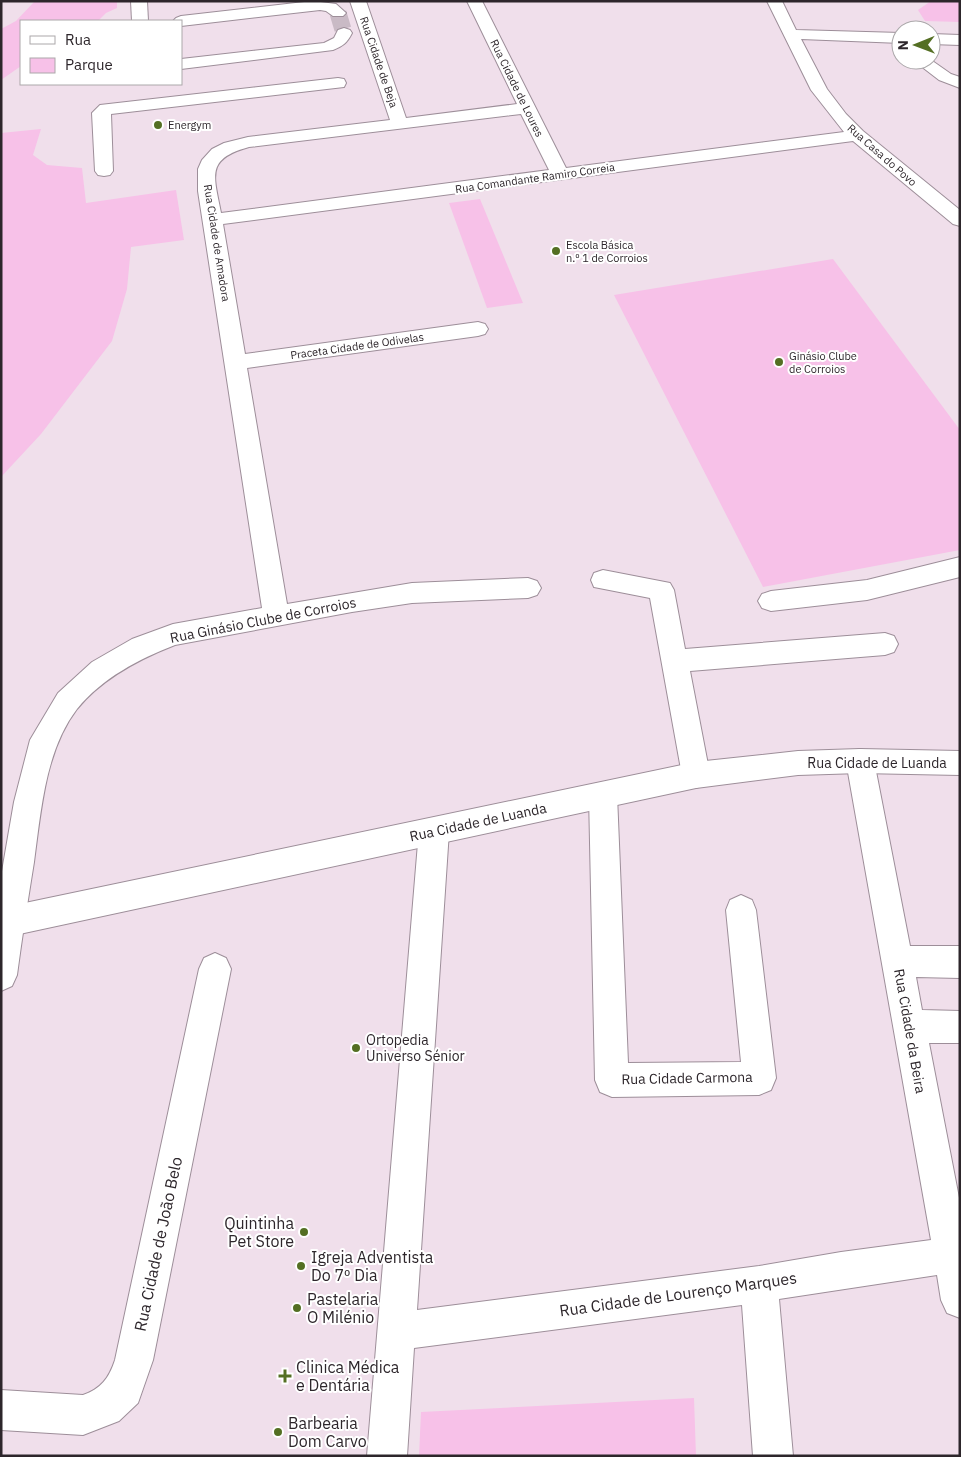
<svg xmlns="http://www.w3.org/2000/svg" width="961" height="1457" font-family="'IBM Plex Sans',sans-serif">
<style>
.green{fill:#f7c1e8}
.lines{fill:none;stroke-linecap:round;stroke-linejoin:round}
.street-tunnel{stroke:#c9bac5;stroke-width:17;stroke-dasharray:17 9;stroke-linecap:butt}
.street-casing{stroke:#9d8e99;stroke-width:2}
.secondary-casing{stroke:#9d8e99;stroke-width:2}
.street{fill:#fff;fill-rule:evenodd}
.secondary{fill:#fff;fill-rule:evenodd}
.poi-dot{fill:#546f23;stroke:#fff;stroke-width:2}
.labels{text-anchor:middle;stroke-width:4;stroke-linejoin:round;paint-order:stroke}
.far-street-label{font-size:11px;fill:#2d262b;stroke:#fff}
.far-poi-label{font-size:11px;fill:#2d262b;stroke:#fff;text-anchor:start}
.street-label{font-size:14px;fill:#2d262b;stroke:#fff}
.poi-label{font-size:14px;fill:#2d262b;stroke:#fff;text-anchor:start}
.near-poi-label{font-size:16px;fill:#2d262b;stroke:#fff;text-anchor:start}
.near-street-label{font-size:16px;fill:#2d262b;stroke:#fff}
</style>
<rect width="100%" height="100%" fill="#f0dfeb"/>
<g class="green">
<path d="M35 1H117V8L106 13 98 21H21V66L1 80V29L16 21Z"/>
<path d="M931 1H960V22L925 21 918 10Z"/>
<path d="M41 129 33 155 47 165 82 168 86 203 176 190 184 240 131 247 127 289 112 341 41 434 1 477V133Z"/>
<path d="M480 199 523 303 487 308 449 203Z"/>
<path d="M833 259 960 430V550L763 587 614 295Z"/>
<path d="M694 1398 696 1456H419L421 1412Z"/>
</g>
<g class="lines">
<path class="street-tunnel" d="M338 13 344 33"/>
<defs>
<g id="street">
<path d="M131 1H147L148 21H132Z"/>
<path d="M313 1 336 4 346 13 343 16H333L326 11 320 10 181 26V21H173L176 18 181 16Z"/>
<path d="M350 1H366L406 118 517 104 467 1H482L566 168 844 132 811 90 767 1H782L796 30 901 33V43L801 39 827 89 846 114 863 131 960 210V226L953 224 853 141 223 224 245 354 478 322 485 324 488 329 485 334 478 336 247 368 287 604 412 583 528 578 537 581 541 588 537 595 528 598 412 603 352 612 175 645C139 659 102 678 77 709 45 751 41 811 34 862 28 899 22 937 17 975L12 986 1 991V877L14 802 30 740 58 693 92 662 132 639 173 624 262 608 198 191V169L202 160 212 149 224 143 248 137 390 120ZM521 114 549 170 221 213C214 176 205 159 249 147Z"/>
<path d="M344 28 350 30 352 33C347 43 343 46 333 50L181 69V59L324 43 334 38 338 30Z"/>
<path d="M931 34 960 35V45L931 44Z"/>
<path d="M913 60H931L951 74 960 77V88L939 80Z"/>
<path d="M338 78 344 79 346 83 344 87 111 114 113 171 110 175 104 176 98 175 95 171 92 113 100 105Z"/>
<path d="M960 557V577L867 600 771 611 762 608 758 601 762 594 771 591 867 580Z"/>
<path d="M603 570 670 583 674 590 685 649 885 633 894 636 898 644 894 652 885 655 690 671 710 775 706 784 696 788 686 784 682 775 650 598 594 587 591 580 594 573Z"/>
<path d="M860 749 870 752 874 761 910 946H960V978L916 977 922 1010 960 1011V1043H929L960 1203V1318L947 1313 941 1300 937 1275 779 1299 793 1456H753L742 1305 414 1348 407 1456H367L419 831 424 821 434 818 444 821 449 831 417 1310 759 1266 841 1252 931 1240 846 761 850 752Z"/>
<path d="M603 782 613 786 617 795 628 1063 741 1062 726 910 730 900 741 895 752 900 756 910 776 1078 771 1090 759 1095 612 1097 600 1092 595 1080 589 795 593 786Z"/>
<path d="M215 953 226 958 231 969 153 1360 138 1403 119 1421 83 1435 1 1430V1390L83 1395C101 1389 109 1378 115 1360L199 969 204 958Z"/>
</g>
<path id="secondary" d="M860 749 960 751V775L860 773 798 775 696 788 1 938V908L696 762 798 751Z"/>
</defs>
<use href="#street" class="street-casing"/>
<use href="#secondary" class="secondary-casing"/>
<use href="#street" class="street"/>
<use href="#secondary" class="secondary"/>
</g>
<g class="poi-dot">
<circle cx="158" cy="125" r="5"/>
<circle cx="556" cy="251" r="5"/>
<circle cx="779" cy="362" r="5"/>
<circle cx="356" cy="1048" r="5"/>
<circle cx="304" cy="1232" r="5"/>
<circle cx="301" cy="1266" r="5"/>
<circle cx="297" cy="1308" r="5"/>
<path d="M282.5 1368.5h5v5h5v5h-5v5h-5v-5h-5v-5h5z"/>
<circle cx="278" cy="1432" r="5"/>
</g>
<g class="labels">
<g class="far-street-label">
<text transform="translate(379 62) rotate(71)" y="4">Rua Cidade de Beja</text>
<text transform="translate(517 88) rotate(64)" y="4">Rua Cidade de Loures</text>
<text transform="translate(882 155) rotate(41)" y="4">Rua Casa do Povo</text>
<text transform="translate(535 178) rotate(-8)" y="4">Rua Comandante Ramiro Correia</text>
<text transform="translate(217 243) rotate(81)" y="4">Rua Cidade de Amadora</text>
<text transform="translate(357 346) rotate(-8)" y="4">Praceta Cidade de Odivelas</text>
</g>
<g class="far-poi-label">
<text x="168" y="129">Energym</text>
<text x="566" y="249">Escola Básica<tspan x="566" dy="13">n.º 1 de Corroios</tspan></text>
<text x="789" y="360">Ginásio Clube<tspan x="789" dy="13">de Corroios</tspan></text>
</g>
<g class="street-label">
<text transform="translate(263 620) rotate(-11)" y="5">Rua Ginásio Clube de Corroios</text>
<text x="877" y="768">Rua Cidade de Luanda</text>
<text transform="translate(478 822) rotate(-12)" y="5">Rua Cidade de Luanda</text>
<text transform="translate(910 1031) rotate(80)" y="5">Rua Cidade da Beira</text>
<text transform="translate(687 1078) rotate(-1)" y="5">Rua Cidade Carmona</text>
</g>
<g class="poi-label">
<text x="366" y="1045">Ortopedia<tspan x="366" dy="16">Universo Sénior</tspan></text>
</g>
<g class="near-poi-label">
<text x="294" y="1229" text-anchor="end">Quintinha<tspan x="294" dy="18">Pet Store</tspan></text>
<text x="311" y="1263">Igreja Adventista<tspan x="311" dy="18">Do 7º Dia</tspan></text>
<text x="307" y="1305">Pastelaria<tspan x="307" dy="18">O Milénio</tspan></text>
<text x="296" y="1373">Clinica Médica<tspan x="296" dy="18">e Dentária</tspan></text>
<text x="288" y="1429">Barbearia<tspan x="288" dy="18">Dom Carvo</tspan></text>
</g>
<g class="near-street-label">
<text transform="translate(158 1244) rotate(-78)" y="6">Rua Cidade de João Belo</text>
<text transform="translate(678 1294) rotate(-8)" y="6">Rua Cidade de Lourenço Marques</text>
</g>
</g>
<rect width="961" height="1457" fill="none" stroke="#2d262b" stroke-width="5"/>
<rect x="20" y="20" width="162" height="65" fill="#ffffff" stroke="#aba8aa"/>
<rect x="30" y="36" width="25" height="8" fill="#ffffff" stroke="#aba8aa"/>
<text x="65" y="45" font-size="15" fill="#2d262b">Rua</text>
<rect x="30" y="58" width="25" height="15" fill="#f7c1e8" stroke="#aba8aa"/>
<text x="65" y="70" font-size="15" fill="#2d262b">Parque</text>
<g transform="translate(916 45) rotate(269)"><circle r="24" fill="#ffffff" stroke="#aba8aa"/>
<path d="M0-4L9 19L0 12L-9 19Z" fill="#546f23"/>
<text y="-8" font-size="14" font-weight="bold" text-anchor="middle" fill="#2d262b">N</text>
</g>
</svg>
